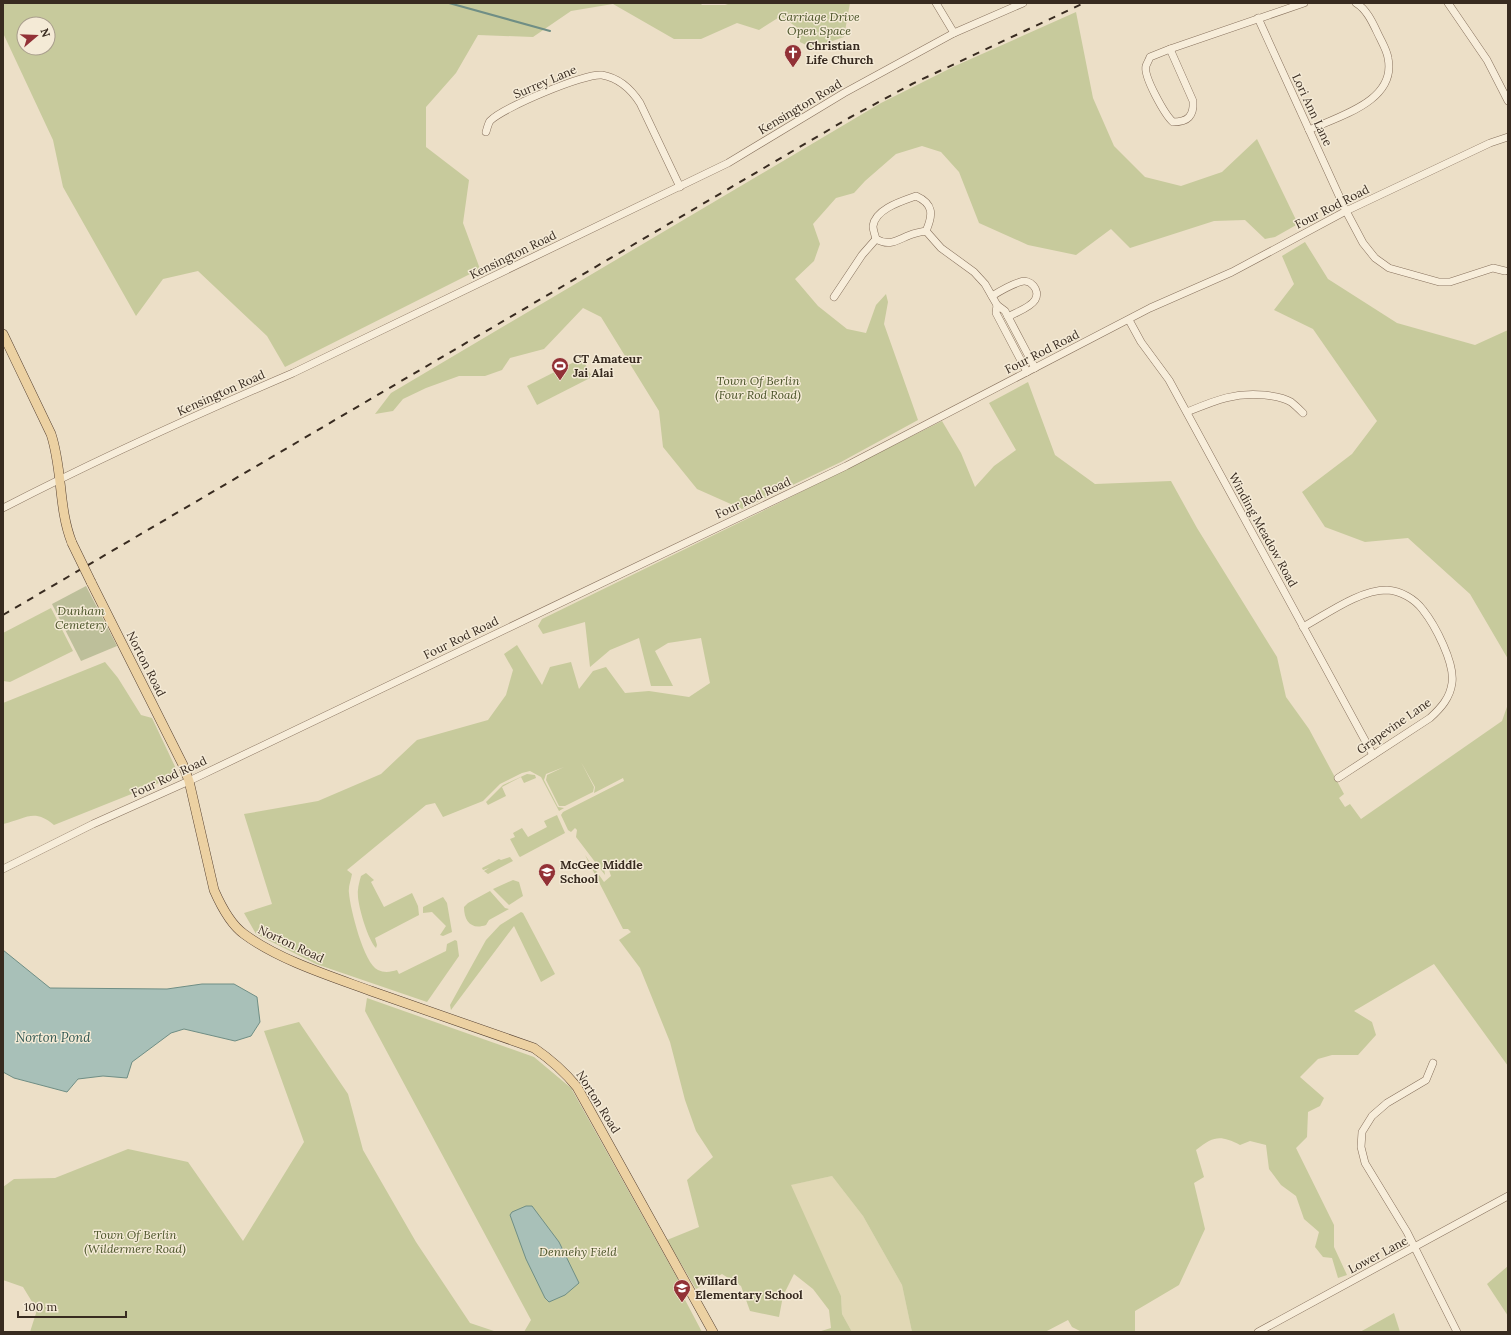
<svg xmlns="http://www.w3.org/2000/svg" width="1511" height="1335" font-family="Lora,serif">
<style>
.farmland{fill:#e1d8b5}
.green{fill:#c7ca9c;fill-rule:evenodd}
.cemetery{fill:#bdbf9a}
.water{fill:#a8c0b8;stroke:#6f8e85}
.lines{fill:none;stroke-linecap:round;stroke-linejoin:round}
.stream{stroke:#6f8e85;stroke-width:2}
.minor-casing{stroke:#87715d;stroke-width:8}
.major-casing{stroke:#554031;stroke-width:10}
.minor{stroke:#f7edda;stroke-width:7}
.major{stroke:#ecd1a2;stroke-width:9}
.rail{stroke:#382b20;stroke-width:2;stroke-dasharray:7 7;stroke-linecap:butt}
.major-bridge-casing{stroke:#554031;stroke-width:10;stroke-linecap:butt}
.major-bridge{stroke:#ecd1a2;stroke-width:9}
.labels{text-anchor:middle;stroke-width:3;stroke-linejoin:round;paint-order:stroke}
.park-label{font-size:12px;font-style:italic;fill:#4a5328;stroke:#f4ead6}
.poi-label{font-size:12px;font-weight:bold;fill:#382b20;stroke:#f4ead6;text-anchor:start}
.street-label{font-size:12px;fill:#382b20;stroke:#f4ead6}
.water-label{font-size:13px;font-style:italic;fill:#305752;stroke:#f4ead6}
</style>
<rect width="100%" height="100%" fill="#ecdfc7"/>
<path class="farmland" d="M832 1176 863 1216 902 1285 912 1332H852L842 1314 841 1296 790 1185Z"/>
<g class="green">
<path d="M3 3H700L702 5H725L731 3H850L844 37 812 48 800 42 799 29 781 16 759 30 737 23 701 39H674L613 4 571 11 533 37 478 35 456 73 426 107V147L469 180 463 223 480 269 285 367 267 336 198 271 163 279 136 316 63 187 53 140 3 33ZM24 24H48V48H24Z"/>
<path d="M1076 12 1093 98 1114 146 1145 177 1181 186 1222 172 1257 139 1298 224 1275 237 1265 239 1245 220 1214 221 1130 248 1111 229 1076 255 1028 245 979 223 959 172 941 152 922 146 896 154 865 181 854 193 836 198 813 224 820 244 814 261 795 279 818 306 847 329 866 333 876 305 886 294 888 302 884 324 918 420 841 462 742 509 697 489 663 447 659 411 601 317 583 308 544 349 510 358 502 370 485 376H459L426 388 403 399 393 411 375 414 391 393 881 103 955 66Z"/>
<path d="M1305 242 1328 279 1397 323 1475 345 1508 330V659L1470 594 1408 538 1365 542 1325 527 1302 492 1352 454 1377 421 1313 329 1274 310 1294 284 1282 256Z"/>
<path d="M582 358 592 377 537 405 527 386Z"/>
<path d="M1028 382 1055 455 1095 484 1171 481 1197 528 1277 657 1286 697 1309 729 1344 794 1339 798 1345 807 1350 804 1361 819 1502 721 1508 704V1066L1434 964 1354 1011 1372 1022 1376 1035 1358 1055H1332L1318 1059 1300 1077 1324 1098 1320 1106 1308 1112 1307 1137 1296 1148 1334 1225V1247L1347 1275 1338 1278 1332 1258 1323 1257 1315 1247 1319 1232 1304 1219 1296 1196 1281 1185 1269 1169 1266 1145 1250 1141 1240 1145C1220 1135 1214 1136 1196 1150L1204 1177 1194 1183 1205 1229 1179 1285 1135 1311V1332H1082L1072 1327 1068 1320 1045 1332H912L902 1285 863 1216 832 1176 791 1185 841 1296 842 1314 852 1332H818L831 1328 829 1310 813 1289 794 1274 783 1296 779 1317 750 1311 741 1286 722 1274 696 1289 667 1240 699 1227 687 1180 713 1157 696 1131 685 1100 670 1042 640 968 619 940 631 932 628 929H623L585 855 604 882 611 876 608 867 604 868 605 875 576 837 577 830 575 828 571 832 568 830 561 815 563 812 624 781 623 778 594 793 595 787 581 762 594 787 593 792 565 806H559L546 780 547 775 564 767 546 774 544 780 558 807 564 808 559 811 541 777 530 771 522 773 500 784 483 801 443 817 435 803 426 805 347 870 352 874C351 880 348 887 349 893 350 908 364 964 378 970 384 973 391 972 397 970L399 974 446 951 447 944 455 940 457 941 459 956 427 1002 316 964 256 934 244 913 272 904 244 814 318 801 381 774 417 740 488 720 506 695 513 670 504 654 517 645 542 685 550 667 571 662 579 689 593 671 606 667 625 693 649 691 689 697 710 683 701 638 668 643 655 651 673 686H651L639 638 610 650 590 667 585 622 543 634 538 626 542 619 775 505 942 421 961 453 975 487 994 466 1016 450 989 403Z"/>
<path d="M51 608 73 651 10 682 3 681V633Z"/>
<path d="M105 662 118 678 141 715 152 718 179 775 54 825C33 808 27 819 3 824V703Z"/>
<path d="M527 774 535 775 536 778 524 783 521 777 502 787 506 796 488 805 486 802 503 785Z"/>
<path d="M557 815 565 833 520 857 519 856 510 839 515 837 513 833 522 828 528 837 547 827 544 821Z"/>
<path d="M510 857 513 861 488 874 484 871 489 868 483 870 482 868 499 859 501 860Z"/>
<path d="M366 873 374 880 371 882 384 907 412 893 418 906 419 915 375 938 377 945 376 948C368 940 359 909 358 897 357 890 359 883 361 876Z"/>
<path d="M513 880 519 882 523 896 509 905 493 889Z"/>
<path d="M490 891 505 908 509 909 489 920 486 925C472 930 464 922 464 907L468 903Z"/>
<path d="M443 897 447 903 452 932 443 936 440 935 446 926 432 912 423 913V907Z"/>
<path d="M521 912 523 913 555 974 541 982 514 926 451 1010 450 1005 486 940 500 925Z"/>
<path d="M367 998 534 1057 571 1088 685 1292 681 1297 683 1296 702 1332H524L531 1320 365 1011Z"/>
<path d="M299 1022 348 1094 363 1150 416 1242 470 1323 497 1332H30L37 1310 23 1287 3 1280V1187L14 1179 55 1178 128 1149 188 1162 243 1241 304 1142 264 1031Z"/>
<path d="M1508 1266V1316L1487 1284Z"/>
<path d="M1394 1313 1400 1332H1360Z"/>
</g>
<path class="cemetery" d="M86 586 117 646 81 661 52 604Z"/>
<g class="water">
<path d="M3 950 50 988 167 989 202 984H234L257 997 260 1022 251 1036 235 1041 184 1029 171 1033 132 1062 127 1078 103 1076 78 1079 67 1092 14 1078 3 1072Z"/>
<path d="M526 1206H532L559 1242 579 1283 565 1295 549 1302 545 1298 526 1259 510 1215 512 1212Z"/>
</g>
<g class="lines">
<path class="stream" d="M449 3 550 31"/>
<defs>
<g id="minor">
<path d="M936 3 954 33"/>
<path d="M1448 3 1487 60 1508 101"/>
<path d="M1258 18 1346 211 1363 243 1375 258 1389 268 1439 282H1450L1493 268 1505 271"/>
<path d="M1170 49 1193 101C1194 116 1188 122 1173 122 1165 115 1143 76 1146 66 1147 63 1149 60 1150 57Z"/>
<path d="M1170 49 1304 3"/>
<path d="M1309 130C1339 116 1397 101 1388 58 1387 51 1383 44 1380 38 1374 26 1368 10 1356 3"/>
<path d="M486 132C487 129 488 124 490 121 502 108 585 73 602 75 619 78 631 89 640 103L680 187"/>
<path d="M926 231C920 232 915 233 910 235 897 240 890 247 876 239 875 235 873 230 873 226 875 209 902 201 916 196 934 204 933 215 926 231L941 248 974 272 985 284 997 305"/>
<path d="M992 296C1000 291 1010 285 1020 282 1030 278 1041 290 1035 300 1030 308 1016 312 1008 317"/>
<path d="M834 297 862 255 876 239"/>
<path d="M1129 320 1141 342 1169 380 1373 755"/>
<path d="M1027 372 996 313 997 305 1005 311 1035 368"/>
<path d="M1187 412C1214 401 1234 392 1264 395 1273 396 1283 397 1291 402 1295 405 1299 409 1303 413"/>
<path d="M3 508C98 459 195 415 293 373L728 163 844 93 954 33 1023 3"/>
<path d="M1303 627C1327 614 1359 590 1387 590 1401 591 1415 599 1423 610 1435 625 1455 663 1452 683 1450 698 1441 708 1430 718L1338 778"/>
<path d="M3 869 93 824 189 781 846 466 1150 308 1232 272 1346 211 1490 143 1508 137"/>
<path d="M1433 1063 1426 1080 1387 1103 1372 1116 1362 1132 1361 1147 1365 1163 1407 1232 1457 1332"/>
<path d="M1258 1332 1508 1196"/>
</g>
<g id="major">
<path d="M3 334 51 434C63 470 58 508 72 543"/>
<path d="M91 582 183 765 189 781 214 890C221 906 230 924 244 934 279 960 330 976 371 991 425 1010 479 1029 534 1048 550 1059 564 1071 577 1087L713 1332"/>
</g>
</defs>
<use href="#minor" class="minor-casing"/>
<use href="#major" class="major-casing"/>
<use href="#minor" class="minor"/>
<use href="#major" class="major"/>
<path class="rail" d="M3 615 849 118 912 84 1084 3"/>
<defs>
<path id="major-bridge" d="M72 543 91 582"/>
</defs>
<use href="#major-bridge" class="major-bridge-casing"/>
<use href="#major-bridge" class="major-bridge"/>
</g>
<defs>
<symbol id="church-pin" viewBox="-11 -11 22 30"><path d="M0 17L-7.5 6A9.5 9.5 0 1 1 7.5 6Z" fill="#923136" stroke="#f4ead6"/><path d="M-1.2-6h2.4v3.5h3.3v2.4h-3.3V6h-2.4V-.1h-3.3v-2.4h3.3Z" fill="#fff"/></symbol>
<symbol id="stadium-pin" viewBox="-11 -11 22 30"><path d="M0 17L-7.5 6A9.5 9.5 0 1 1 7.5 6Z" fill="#923136" stroke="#f4ead6"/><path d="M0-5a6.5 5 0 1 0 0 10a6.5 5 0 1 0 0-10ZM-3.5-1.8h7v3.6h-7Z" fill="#fff"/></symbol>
<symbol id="school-pin" viewBox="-11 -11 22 30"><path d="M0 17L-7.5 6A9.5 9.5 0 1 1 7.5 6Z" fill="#923136" stroke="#f4ead6"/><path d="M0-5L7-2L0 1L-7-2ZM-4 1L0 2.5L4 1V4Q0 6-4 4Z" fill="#fff"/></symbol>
</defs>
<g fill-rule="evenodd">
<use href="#church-pin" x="783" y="43" width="20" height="27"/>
<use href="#stadium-pin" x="550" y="356" width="20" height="27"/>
<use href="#school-pin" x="537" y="862" width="20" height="27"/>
<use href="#school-pin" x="672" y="1278" width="20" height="27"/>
</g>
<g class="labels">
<g class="park-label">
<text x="819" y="21">Carriage Drive<tspan x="819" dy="14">Open Space</tspan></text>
<text x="758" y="385">Town Of Berlin<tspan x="758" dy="14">(Four Rod Road)</tspan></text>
<text x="81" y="615">Dunham<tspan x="81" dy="14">Cemetery</tspan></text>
<text x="135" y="1239">Town Of Berlin<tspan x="135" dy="14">(Wildermere Road)</tspan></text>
<text x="578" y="1256">Dennehy Field</text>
</g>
<g class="poi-label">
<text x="806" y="50">Christian<tspan x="806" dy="14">Life Church</tspan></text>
<text x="573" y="363">CT Amateur<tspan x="573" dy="14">Jai Alai</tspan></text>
<text x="560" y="869">McGee Middle<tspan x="560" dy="14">School</tspan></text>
<text x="695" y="1285">Willard<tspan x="695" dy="14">Elementary School</tspan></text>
</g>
<g class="street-label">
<text transform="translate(545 82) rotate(-23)" y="4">Surrey Lane</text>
<text transform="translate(800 107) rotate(-31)" y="4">Kensington Road</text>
<text transform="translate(1312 110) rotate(65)" y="4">Lori Ann Lane</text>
<text transform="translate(1332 207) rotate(-27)" y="4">Four Rod Road</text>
<text transform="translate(513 255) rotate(-26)" y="4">Kensington Road</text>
<text transform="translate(1042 352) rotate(-27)" y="4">Four Rod Road</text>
<text transform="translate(221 393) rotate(-24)" y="4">Kensington Road</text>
<text transform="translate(753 498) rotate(-25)" y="4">Four Rod Road</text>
<text transform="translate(1263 530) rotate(61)" y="4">Winding Meadow Road</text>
<text transform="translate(461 638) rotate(-26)" y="4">Four Rod Road</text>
<text transform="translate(146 664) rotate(63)" y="4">Norton Road</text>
<text transform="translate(1394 726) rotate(-35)" y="4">Grapevine Lane</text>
<text transform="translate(169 777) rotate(-25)" y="4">Four Rod Road</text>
<text transform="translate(291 944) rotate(25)" y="4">Norton Road</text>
<text transform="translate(598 1102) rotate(58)" y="4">Norton Road</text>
<text transform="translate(1378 1255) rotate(-28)" y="4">Lower Lane</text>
</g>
<g class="water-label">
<text x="53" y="1042">Norton Pond</text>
</g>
</g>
<rect width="1511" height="1335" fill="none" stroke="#382b20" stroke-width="8"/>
<g transform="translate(36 36) rotate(71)"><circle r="19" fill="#f4ead6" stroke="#a99e8d"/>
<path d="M0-3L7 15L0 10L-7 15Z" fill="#923136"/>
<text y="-6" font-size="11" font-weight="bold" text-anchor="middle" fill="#382b20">N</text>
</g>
<path d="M18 1311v6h108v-6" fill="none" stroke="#382b20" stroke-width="2"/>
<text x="24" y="1311" font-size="12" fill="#382b20" stroke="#f4ead6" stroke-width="3" paint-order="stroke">100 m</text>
</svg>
